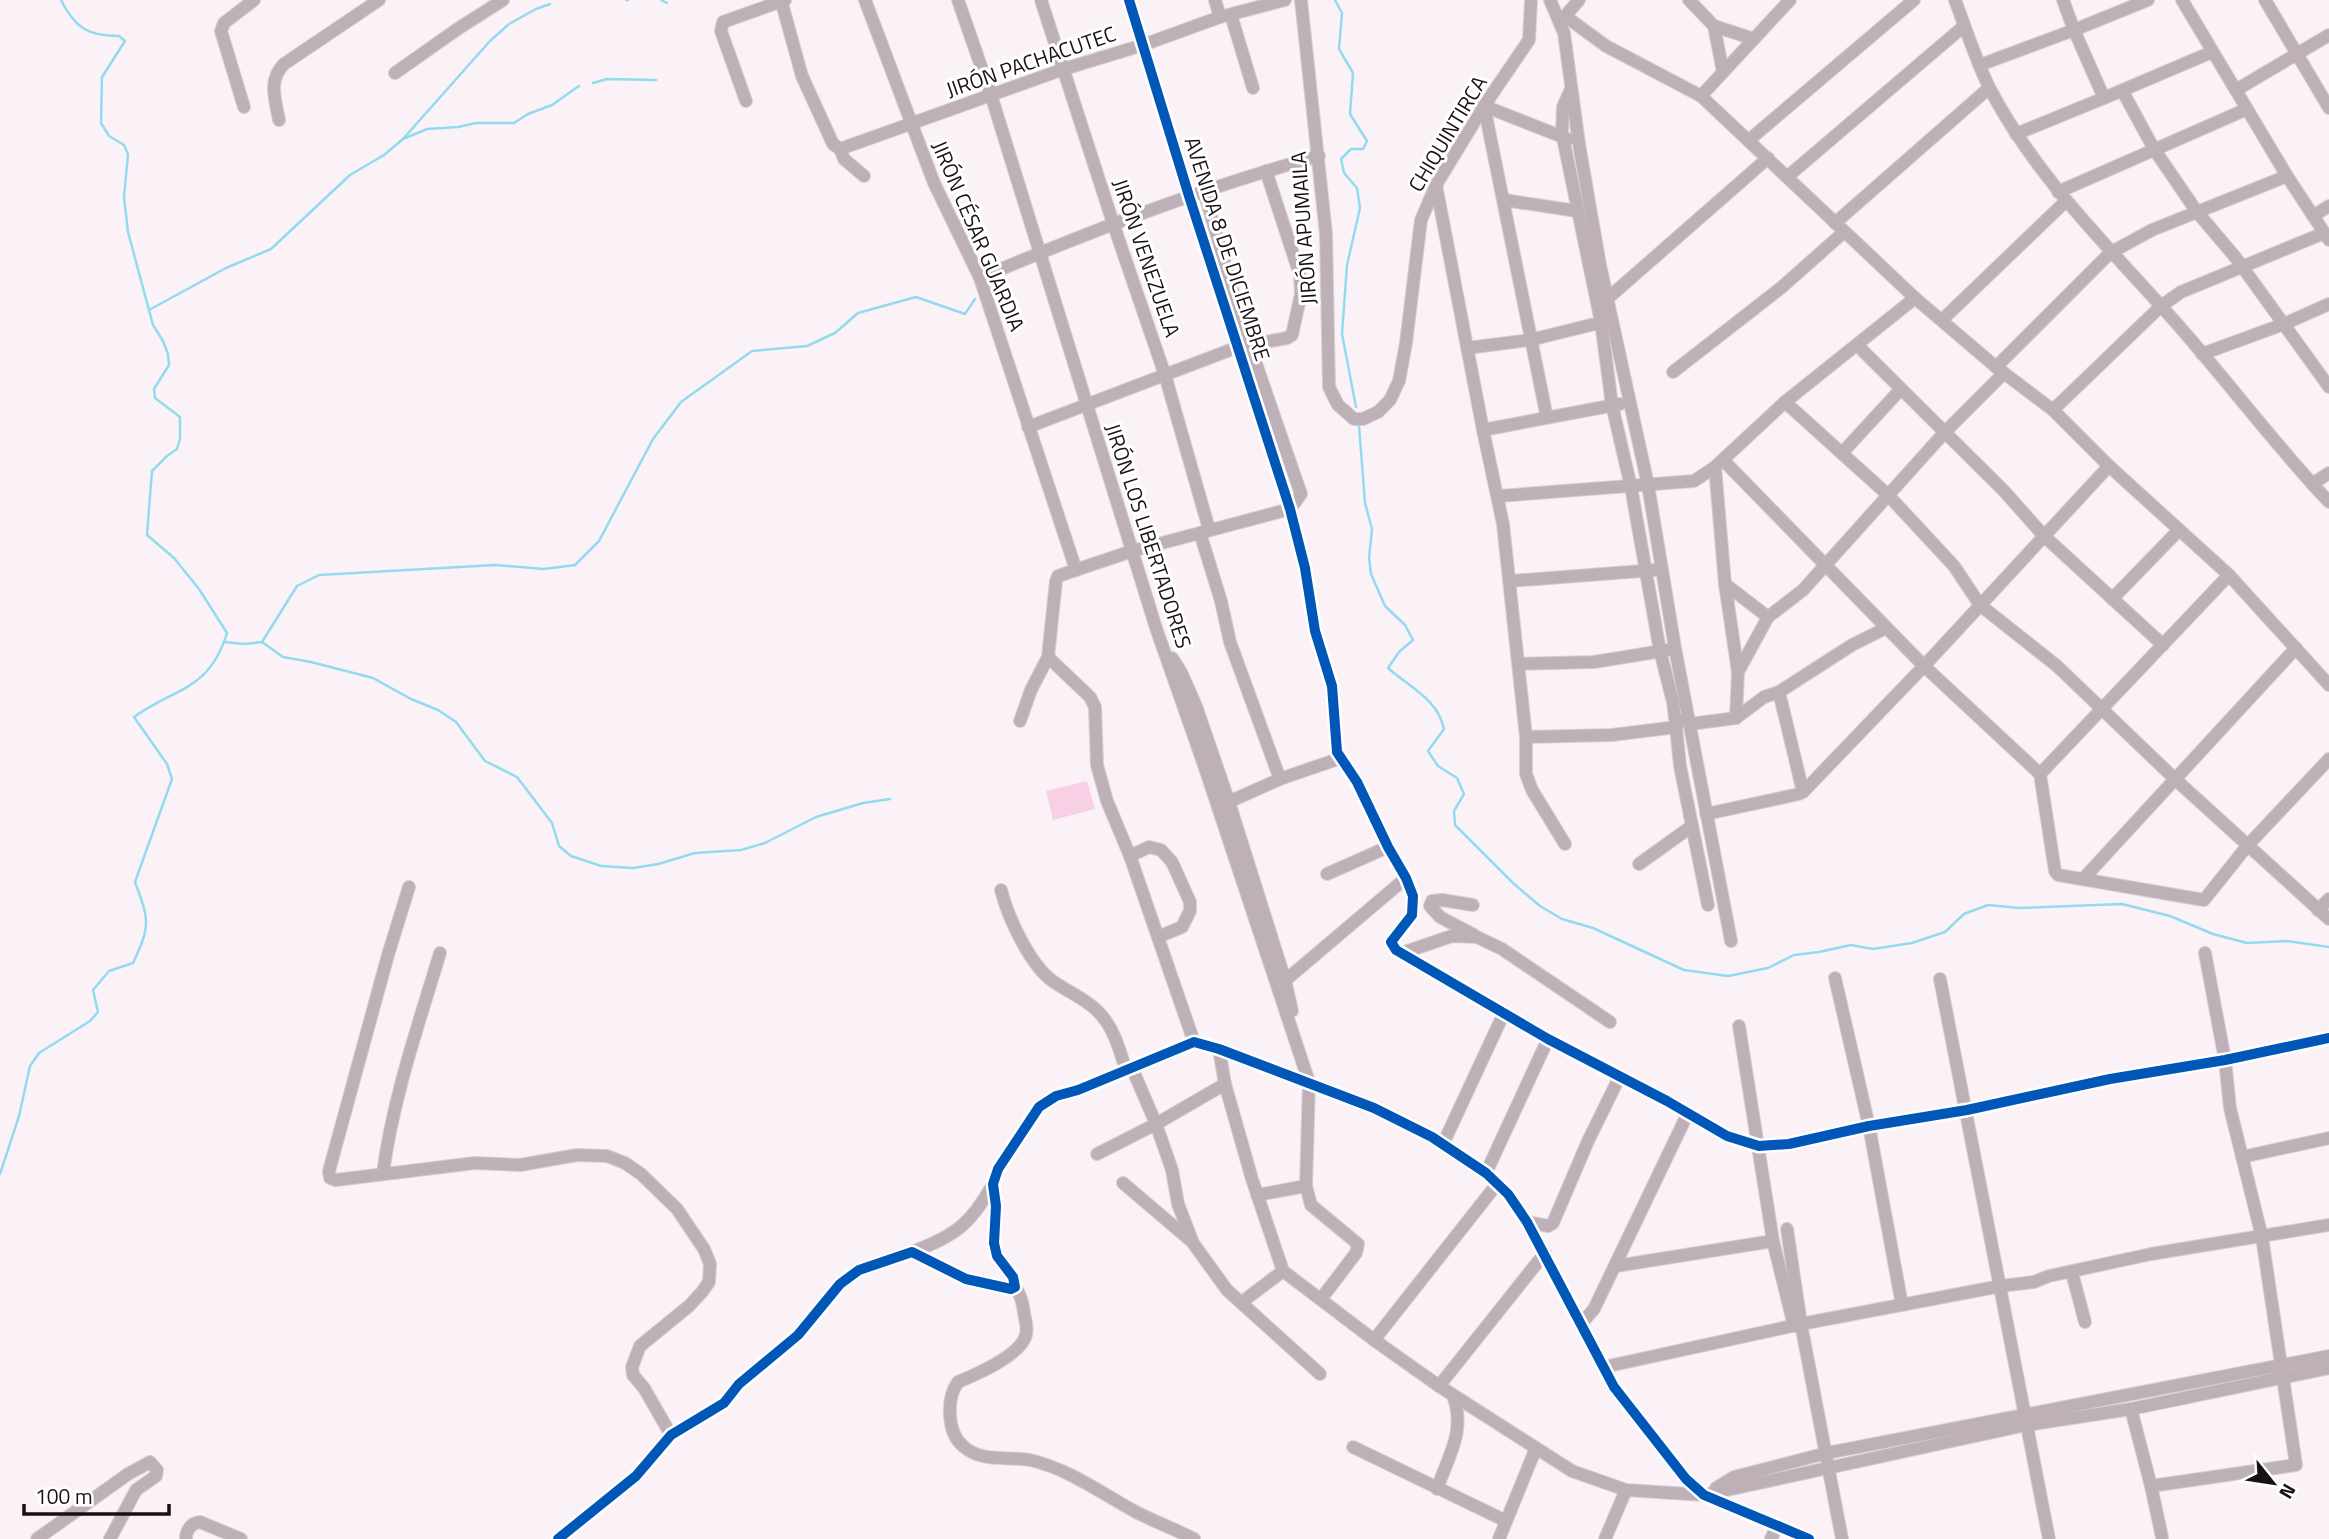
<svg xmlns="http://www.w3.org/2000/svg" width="2329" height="1539" font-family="'Titillium Web',sans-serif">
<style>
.green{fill:#f7d0e5}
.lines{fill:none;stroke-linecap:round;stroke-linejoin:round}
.stream{stroke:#92dbee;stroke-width:2.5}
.minor-casing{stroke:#d6cfd3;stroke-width:14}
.minor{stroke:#bdb1b7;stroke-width:12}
.cycleway-casing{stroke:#fff;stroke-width:15}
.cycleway{stroke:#0057b8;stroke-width:10}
.labels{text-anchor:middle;stroke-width:6;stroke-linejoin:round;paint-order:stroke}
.street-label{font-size:21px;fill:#191015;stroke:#fff}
</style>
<rect width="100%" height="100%" fill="#fbf2f7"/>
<path class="green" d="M1087 781 1095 809 1053 820 1046 791Z"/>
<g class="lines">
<g class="stream">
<path d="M626 0H628"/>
<path d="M661 0 667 3"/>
<path d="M1335 0 1342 13 1339 49 1353 73 1350 114 1367 141 1363 149H1351L1341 159 1344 173 1357 188 1360 208 1347 265 1342 334 1356 407"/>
<path d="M593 83 607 79 656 80"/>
<path d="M403 139 427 129 458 127 476 123H514L528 114 552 105 579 86"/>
<path d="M149 310 226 268 271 249 350 175 384 155 403 139 490 41 509 24 536 9 550 4"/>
<path d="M1359 426 1365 503 1372 529 1369 558 1371 574 1385 606 1405 625 1413 640 1399 652 1388 668C1409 687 1438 699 1444 729L1428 751 1438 766 1457 778 1464 794 1454 811 1455 825 1513 883 1540 906 1562 919 1593 928 1684 970 1728 976 1768 968 1794 955 1819 952 1851 945 1873 949 1912 943 1945 932 1964 914 1988 905 2019 908 2122 904 2170 916 2213 934 2247 943 2287 941 2329 947"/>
<path d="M224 642 245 644 262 642 297 586 319 575 495 565 544 569 575 565 599 541 653 439 681 402 752 351 807 346 835 333 858 313 916 297 965 314 975 299"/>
<path d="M262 642 283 657 311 662 373 678 411 699 438 710 456 722 485 761 517 777 552 823 559 846 571 856 601 866 633 868 658 864 695 853 741 850 765 843 816 817 863 803 890 799"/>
<path d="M0 1174 19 1116 30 1066 39 1053 90 1021 98 1012 93 990 109 971 133 963C151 925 149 920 135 882L172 779 167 764 134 717C176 687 209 691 227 633L199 589 174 558 147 535 152 471 167 456 177 449 180 439V417L155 398 154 389 169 365 168 354 163 341 153 325 128 232 124 197 128 154 124 145 109 136 101 123 102 77 125 41 119 36C88 36 75 28 61 0"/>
</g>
<defs>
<g id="minor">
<path d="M781 0 802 76 833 144 840 149 1064 69 1143 45 1220 17 1285 0"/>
<path d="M865 0 934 183 980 278 1076 570"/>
<path d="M958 0 991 95 1156 628 1205 768 1309 1082 1306 1186 1257 1195"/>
<path d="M1041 0 1113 223 1165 375 1209 529"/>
<path d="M1129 0 1189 196 1290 509 1305 568 1315 631 1332 686 1337 752 1357 782 1388 847 1406 878 1413 896 1412 915 1391 942 1396 950 1548 1039 1667 1101 1727 1136 1759 1146 1789 1144 1869 1126 1967 1110 2110 1079 2225 1060 2329 1038"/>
<path d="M1215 0 1220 17"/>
<path d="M1301 0 1326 234 1329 387 1338 405 1354 419H1363L1378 412 1390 400 1399 381 1406 343 1421 220 1436 185 1484 106 1529 40 1531 0"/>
<path d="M1550 0 1564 33 1579 144 1600 265 1648 485 1675 648 1731 941"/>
<path d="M1689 0 1714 26 1754 39"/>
<path d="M1955 0C1966 29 1976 61 1990 89 2037 179 2111 249 2178 325 2229 383 2276 446 2329 502"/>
<path d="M2148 0 2074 30 2104 98 2212 52"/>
<path d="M2182 0 2287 176 2329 240"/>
<path d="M2265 0 2329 108"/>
<path d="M1231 15 1253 88"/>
<path d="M1565 16 1606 46 1701 96 1915 298 1996 367 2053 410 2109 466 2229 575 2329 685"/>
<path d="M1560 22 1579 0"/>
<path d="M1714 26 1723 72"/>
<path d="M1980 65 2074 30 2063 0"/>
<path d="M395 73 459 28 503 0"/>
<path d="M1571 89 1563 107 1562 133 1589 264 1596 265"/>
<path d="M2236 90 2329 35"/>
<path d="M2123 92 2154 149 2197 212 2236 258 2329 387"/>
<path d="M1701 96 1790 0"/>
<path d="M746 101 721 31 723 22 785 0"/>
<path d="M1484 106 1547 418"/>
<path d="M1484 106 1568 139"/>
<path d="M244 107 221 31 224 23 254 0"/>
<path d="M279 120C275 99 268 80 284 64L379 0"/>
<path d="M2016 134 2104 98"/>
<path d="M1749 140 1914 0"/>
<path d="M840 149 844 159 864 176"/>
<path d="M1787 177 1964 26"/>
<path d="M1436 185 1483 430 1503 524 1526 737V774L1532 790 1565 844"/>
<path d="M2058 192 2247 109"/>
<path d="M1504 200 1577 211"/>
<path d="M2313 216 2329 206"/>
<path d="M1835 223 1989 88"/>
<path d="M980 278C1091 231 1202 188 1319 156"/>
<path d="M1607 299 1768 158"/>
<path d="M1943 319 2066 201"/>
<path d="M1858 346 2005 492 2044 536 2163 645"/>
<path d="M1467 348 1530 340 1607 321"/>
<path d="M2202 354 2284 324 2329 304"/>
<path d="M1996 367 2110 253 2152 230 2287 176"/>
<path d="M1673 372 1782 287 1844 232"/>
<path d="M1785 402 1888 495 1954 566 1980 605 2057 666 2176 780 2329 919"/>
<path d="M2053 410 2161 306 2181 292 2324 233"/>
<path d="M1028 427 1238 347 1287 338 1292 335 1301 294 1300 275 1266 171"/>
<path d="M1483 430 1620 404"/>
<path d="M1842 453 1900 390"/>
<path d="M1723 460 1924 666 2040 774 2055 871 2058 875 2204 900 2248 845 2329 759"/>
<path d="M1715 467 1725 584 1738 672 1736 718"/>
<path d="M2312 484 2329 473"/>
<path d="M1499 496 1694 481 1715 467 1785 402 1915 298"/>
<path d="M1200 533 1221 601 1230 642 1280 779"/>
<path d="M1511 581 1655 570"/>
<path d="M1725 584 1768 617"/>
<path d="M2112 599 2179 530"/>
<path d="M1048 657 1090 697 1095 707 1097 765 1107 801 1130 856 1194 1042"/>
<path d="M1172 658 1181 672 1196 706 1229 802 1285 980 1292 1011"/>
<path d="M1519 664 1594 662 1668 650"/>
<path d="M1738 672 1768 617 1803 590 1945 432 2004 373"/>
<path d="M1779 692 1852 645 1886 628"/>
<path d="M1680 720 1676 727 1680 766 1708 905"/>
<path d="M1020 721 1031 690 1048 657 1056 581 1058 576 1132 551 1290 509 1301 494 1241 320 1204 191"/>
<path d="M1690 724 1736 718 1764 697 1779 692 1803 792"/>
<path d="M1526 737 1612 735 1676 727 1673 702 1660 651 1631 487 1612 405 1601 322 1589 264"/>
<path d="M2040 774 2229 575"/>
<path d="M1224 804 1280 779 1341 758"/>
<path d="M1706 814 1799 794 1806 789 1924 666 2109 466"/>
<path d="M1130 856 1149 847 1161 850 1172 862 1190 902V911L1182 927 1158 937"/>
<path d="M1639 864 1692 826"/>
<path d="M1327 874 1388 847"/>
<path d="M2084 878 2296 648"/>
<path d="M409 887 388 955 329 1171 330 1178 336 1180 475 1163 520 1165 577 1155 607 1156 625 1163 641 1174 677 1209 704 1249 710 1264 709 1282 702 1292 689 1306 640 1346 632 1367 633 1375 644 1388 671 1435"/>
<path d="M1001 890C1008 917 1030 966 1054 982 1070 993 1090 1001 1102 1016 1115 1031 1120 1052 1126 1070"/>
<path d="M1473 905 1442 900 1432 901 1430 906 1440 917 1474 935"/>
<path d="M2318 910 2329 899"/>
<path d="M1402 953 1452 936 1477 937 1502 949 1610 1022"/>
<path d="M1835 978 1869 1126 1902 1305"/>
<path d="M1940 979 2049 1539"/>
<path d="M1281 984 1406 878"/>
<path d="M1739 1026 1773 1241 1794 1326"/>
<path d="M1219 1049 1225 1084 1252 1179 1283 1271 1374 1340 1439 1386 1572 1471 1626 1490 1704 1495 2026 1425 2131 1409 2329 1368"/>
<path d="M1225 1084 1156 1124 1172 1170 1178 1204 1193 1243 1227 1290 1320 1374"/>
<path d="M1443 1144 1504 1013"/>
<path d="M1097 1154 1156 1124 1132 1068"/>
<path d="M2242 1157 2329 1138"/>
<path d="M383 1173C393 1098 418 1026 440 953"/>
<path d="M1486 1173 1548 1039"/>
<path d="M1123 1183 1190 1240"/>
<path d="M1306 1186 1311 1205 1358 1244 1356 1253 1321 1299"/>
<path d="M1527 1222 1548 1226 1553 1223 1588 1141 1620 1076"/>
<path d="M1787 1229 1801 1324 1842 1539"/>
<path d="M912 1252C955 1236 971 1224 993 1184"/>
<path d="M1616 1266 1773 1241"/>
<path d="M2072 1273 2085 1322"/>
<path d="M1015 1287C1021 1295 1023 1303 1024 1313 1025 1320 1028 1327 1026 1335 1020 1356 977 1374 958 1382 946 1398 947 1433 963 1446 981 1463 1009 1456 1030 1460 1069 1469 1101 1493 1136 1512 1155 1522 1175 1529 1194 1539"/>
<path d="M1242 1302 1283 1271"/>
<path d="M1581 1324 1594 1309 1688 1113"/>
<path d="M1374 1340 1497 1184"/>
<path d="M1604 1367 1801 1324 2001 1286 2034 1282 2049 1276 2151 1254 2329 1225"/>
<path d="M1439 1386 1545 1253"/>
<path d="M2131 1409 2151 1486 2296 1465 2262 1237 2230 1108 2225 1060 2205 953"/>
<path d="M1353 1447 1506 1521"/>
<path d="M2151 1486 2162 1537"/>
<path d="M1716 1488 1734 1477 1827 1453 2329 1356"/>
<path d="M1437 1489C1449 1454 1466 1432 1453 1395"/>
<path d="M37 1539 128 1474 150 1462 157 1470 156 1476 136 1490 110 1539"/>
<path d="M186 1539C186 1530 191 1523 200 1522L241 1539"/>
<path d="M558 1539 636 1476 671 1435 724 1403 739 1384 798 1335 840 1284 859 1270 912 1252 966 1279 1011 1289 1015 1287 1013 1277 997 1256 994 1243 996 1206 993 1184 998 1169 1039 1107 1056 1096 1078 1090 1194 1042 1219 1049 1374 1108 1432 1137 1486 1173 1508 1194 1527 1222 1614 1387 1686 1479 1704 1495 1809 1539"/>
<path d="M1499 1539 1536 1448"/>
<path d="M1605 1539 1626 1490"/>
<path d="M1771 1539 1777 1526"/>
</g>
</defs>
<use href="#minor" class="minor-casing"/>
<use href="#minor" class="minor"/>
<defs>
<g id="cycleway">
<path d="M1129 0 1189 196 1290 509 1305 568 1315 631 1332 686 1337 752 1357 782 1388 847 1406 878 1413 896 1412 915 1391 942 1396 950 1548 1039 1667 1101 1727 1136 1759 1146 1789 1144 1869 1126 1967 1110 2110 1079 2225 1060 2329 1038"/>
<path d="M558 1539 636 1476 671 1435 724 1403 739 1384 798 1335 840 1284 859 1270 912 1252 966 1279 1011 1289 1015 1287 1013 1277 997 1256 994 1243 996 1206 993 1184 998 1169 1039 1107 1056 1096 1078 1090 1194 1042 1219 1049 1374 1108 1432 1137 1486 1173 1508 1194 1527 1222 1614 1387 1686 1479 1704 1495 1809 1539"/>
</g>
</defs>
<use href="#cycleway" class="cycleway-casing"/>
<use href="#cycleway" class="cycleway"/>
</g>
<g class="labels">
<g class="street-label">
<text transform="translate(1031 62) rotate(-19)" y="7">JIRÓN PACHACUTEC</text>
<text transform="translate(1448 134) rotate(-59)" y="7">CHIQUINTIRCA</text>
<text transform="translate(1304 228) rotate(-94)" y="7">JIRÓN APUMAILA</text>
<text transform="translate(978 236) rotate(67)" y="7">JIRÓN CÉSAR GUARDIA</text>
<text transform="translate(1227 249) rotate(72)" y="7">AVENIDA 8 DE DICIEMBRE</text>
<text transform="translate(1146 258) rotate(71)" y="7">JIRÓN VENEZUELA</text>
<text transform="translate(1148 536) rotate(72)" y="7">JIRÓN LOS LIBERTADORES</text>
</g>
</g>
<g transform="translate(2273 1483) rotate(120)" stroke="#ffffff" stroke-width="5" paint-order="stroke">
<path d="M0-5L12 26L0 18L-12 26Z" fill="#191015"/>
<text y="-10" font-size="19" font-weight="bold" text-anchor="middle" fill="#191015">N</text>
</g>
<path d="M24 1504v10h145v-10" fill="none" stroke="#191015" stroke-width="3.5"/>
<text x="35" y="1504" font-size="21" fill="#191015" stroke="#ffffff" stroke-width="5" paint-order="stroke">100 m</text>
</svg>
